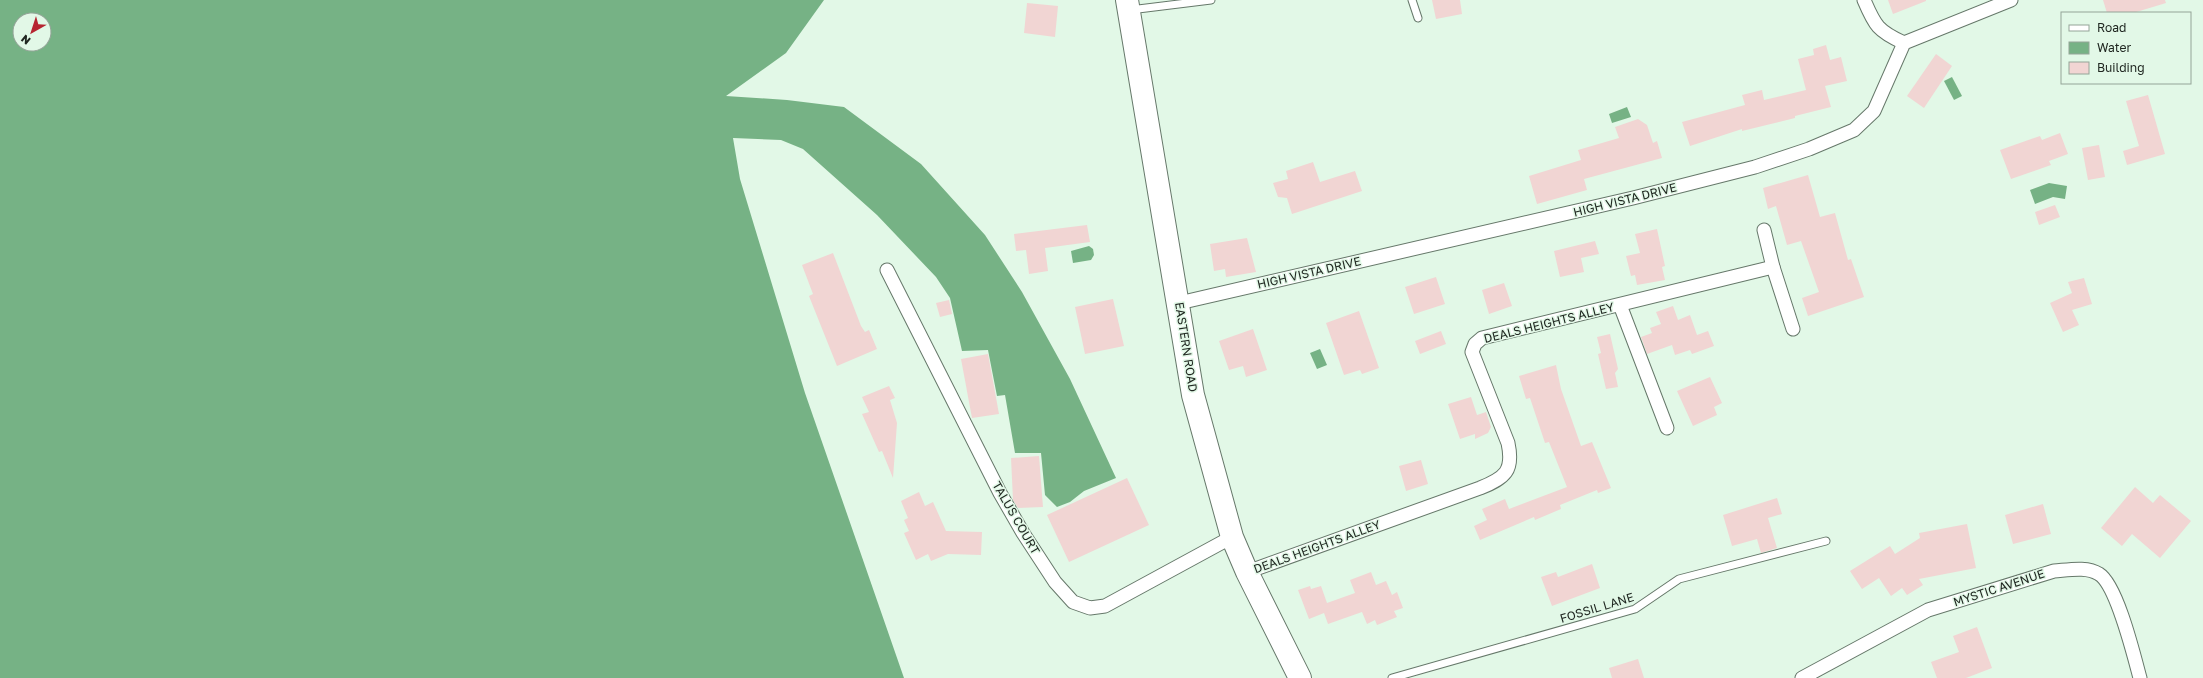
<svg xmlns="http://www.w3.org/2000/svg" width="2203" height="678" font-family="'Golos Text',sans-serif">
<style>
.water{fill:#76b285;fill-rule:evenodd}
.building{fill:#f1d5d3}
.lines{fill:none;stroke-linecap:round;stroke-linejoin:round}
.service-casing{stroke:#66786a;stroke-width:9}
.minor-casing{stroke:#66786a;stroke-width:15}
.trunk-casing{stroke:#66786a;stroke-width:24}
.service{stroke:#fff;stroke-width:7}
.minor{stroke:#fff;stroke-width:13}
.trunk{stroke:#fff;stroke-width:22}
.labels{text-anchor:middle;stroke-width:3;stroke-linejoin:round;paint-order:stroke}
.street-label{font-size:12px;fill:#202721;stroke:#e2f8e7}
</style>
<rect width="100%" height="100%" fill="#e2f8e7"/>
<g class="water">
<path d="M0 0H824L786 53 726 96 787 100 844 107 921 164 985 235 1022 292 1070 379 1116 478 1084 491 1070 502 1057 507 1045 495 1041 453H1015L1005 395 997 396 988 350 962 351 950 298 936 277 877 215 803 149 781 140 733 138 740 179 805 393 904 678H0ZM20 20H44V44H20Z"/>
<path d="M1952 77 1962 96 1954 100 1944 81Z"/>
<path d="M1627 107 1631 117 1612 123 1609 114Z"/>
<path d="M2049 183 2067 186 2065 199 2053 197 2035 204 2030 190Z"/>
<path d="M1089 246 1093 249 1094 255 1091 260 1073 263 1071 251Z"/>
<path d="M1320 349 1327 365 1317 369 1310 353Z"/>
</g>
<g class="building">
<path d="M1432 0H1460L1462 14 1436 19Z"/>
<path d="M1888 0H1926V1L1893 14Z"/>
<path d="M2103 0H2165L2166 3 2133 13H2107Z"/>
<path d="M1027 3 1058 6 1055 37 1024 33Z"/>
<path d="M1826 45 1830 60 1841 57 1847 81 1825 86 1831 107 1795 116V118L1742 131V129L1690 146 1682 122 1745 105 1742 95 1762 90 1764 100 1806 90 1798 59 1814 55 1813 49Z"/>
<path d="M1936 54 1952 66 1924 108 1907 96Z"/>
<path d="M2148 95 2165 154 2127 165 2123 151 2139 146 2126 101Z"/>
<path d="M1638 119 1647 125 1653 143 1657 141 1662 158 1584 179 1587 190 1537 204 1529 176 1581 160 1578 150 1619 138 1615 127Z"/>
<path d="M2060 133 2068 154 2049 161 2051 165 2011 179 2000 150 2040 136 2042 140Z"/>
<path d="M2099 145 2105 177 2088 180 2082 148Z"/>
<path d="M1313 162 1320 182 1355 171 1362 191 1292 214 1287 198 1278 197 1273 183 1288 179 1286 171Z"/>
<path d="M1808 175 1820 217 1835 213 1848 260 1851 259 1864 297 1808 316 1802 298 1819 292 1801 241 1787 245 1776 206 1768 209 1763 188Z"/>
<path d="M2055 205 2060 217 2039 225 2035 212Z"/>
<path d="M1087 225 1090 242 1045 248 1048 271 1029 274 1026 250 1016 251 1014 234Z"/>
<path d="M1657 229 1665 266 1662 267 1665 280 1637 285 1635 275 1631 276 1626 256 1640 253 1635 234Z"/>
<path d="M1247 238 1256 272 1226 277 1225 269 1214 271 1210 244Z"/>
<path d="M1595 241 1599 254 1581 258 1584 272 1560 277 1554 251Z"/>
<path d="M833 253 861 326 865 332 869 330 877 349 837 366 809 296 813 294 802 265Z"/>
<path d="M1436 277 1445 304 1414 314 1405 287Z"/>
<path d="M2084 278 2092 304 2072 310 2079 325 2063 332 2050 303 2072 293 2068 282Z"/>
<path d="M1504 283 1512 306 1489 314 1482 290Z"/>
<path d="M1113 299 1124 346 1085 354 1075 307Z"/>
<path d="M949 300 952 314 940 317 936 303Z"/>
<path d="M1673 306 1678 320 1690 315 1697 335 1708 331 1714 346 1692 354 1690 350 1675 355 1672 345 1647 354 1641 337 1652 333 1650 328 1661 324 1656 312Z"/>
<path d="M1359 311 1379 368 1362 374 1360 370 1344 375 1326 323Z"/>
<path d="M1253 329 1267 370 1246 377 1243 366 1229 370 1219 341Z"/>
<path d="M1441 331 1446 344 1420 354 1415 341Z"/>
<path d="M1610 334 1618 369 1615 373 1618 387 1606 389 1598 354 1601 353 1597 337Z"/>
<path d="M988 354 999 414 972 418 961 359Z"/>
<path d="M1556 365 1561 389 1581 446 1592 442 1611 488 1598 493 1597 490 1560 505 1561 509 1535 520 1534 517 1480 540 1474 526 1487 520 1482 509 1505 499 1509 509 1567 487 1549 442 1545 443 1530 398 1526 399 1519 376Z"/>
<path d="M1710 377 1722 403 1714 407 1717 415 1693 426 1677 391Z"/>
<path d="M889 386 895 398 890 400 897 423 893 478 882 451 879 452 862 414 869 412 862 397Z"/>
<path d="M1471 397 1477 415 1486 412 1491 427 1488 433 1475 439V434L1460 439 1448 404Z"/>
<path d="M1039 456 1043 507 1018 508 1013 500 1011 458Z"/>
<path d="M1421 460 1428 484 1406 491 1399 466Z"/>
<path d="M1127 478 1149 525 1069 562 1047 515Z"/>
<path d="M2135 487 2153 503 2160 495 2191 521 2160 558 2132 534 2122 546 2101 528Z"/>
<path d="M919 492 925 506 933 502 946 531 982 532 981 555 948 554 931 561 928 554 916 560 904 533 909 531 904 520 908 518 901 501Z"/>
<path d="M1777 498 1782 514 1768 518 1777 548 1761 553 1757 539 1732 546 1723 515Z"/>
<path d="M2043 504 2051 534 2013 544 2005 515Z"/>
<path d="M1967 524 1976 568 1919 579 1923 585 1907 595 1902 588 1891 596 1879 578 1862 589 1850 571 1890 546 1895 554 1920 538 1919 533Z"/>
<path d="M1592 564 1600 588 1552 606 1541 577 1556 572 1558 577Z"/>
<path d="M1371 572 1376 585 1386 581 1392 595 1397 592 1403 608 1394 611 1397 617 1377 625 1375 620 1367 624 1362 612 1328 624 1324 613 1309 619 1298 590 1310 586 1311 589 1321 586 1327 603 1355 593 1350 580Z"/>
<path d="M1977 627 1992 668 1966 678H1937L1931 662 1959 652 1953 636Z"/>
<path d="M1638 659 1644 678H1612L1609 668Z"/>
</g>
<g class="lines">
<defs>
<g id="service">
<path d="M1412 0 1418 18"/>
<path d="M1130 10 1211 0"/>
<path d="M1392 678 1635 609 1679 579 1826 541"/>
</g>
<g id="minor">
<path d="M1864 0C1875 26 1878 31 1904 43"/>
<path d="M1764 230 1773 267 1793 329"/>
<path d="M887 270 1000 493 1023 533 1055 582 1073 602 1090 608 1105 606 1232 537"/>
<path d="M1179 303 1633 198 1755 167 1809 149 1854 130 1874 111 1904 43 2011 0"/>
<path d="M1620 305 1667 428"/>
<path d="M1247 572 1480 488C1505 478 1514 471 1508 443L1472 352 1475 344 1482 338 1773 267"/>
<path d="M1802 678 1928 610 2054 571C2068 570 2087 566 2099 574 2117 585 2134 656 2140 678"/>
</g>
<path id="trunk" d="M1127 0 1193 395 1232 537 1247 572 1300 678"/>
</defs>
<use href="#service" class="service-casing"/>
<use href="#minor" class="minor-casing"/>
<use href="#trunk" class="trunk-casing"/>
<use href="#service" class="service"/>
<use href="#minor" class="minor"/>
<use href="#trunk" class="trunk"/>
</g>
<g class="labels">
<g class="street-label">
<text transform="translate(1625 200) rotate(-14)" y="4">HIGH VISTA DRIVE</text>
<text transform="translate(1309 273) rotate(-13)" y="4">HIGH VISTA DRIVE</text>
<text transform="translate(1549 323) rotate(-14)" y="4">DEALS HEIGHTS ALLEY</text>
<text transform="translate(1186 347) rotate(81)" y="4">EASTERN ROAD</text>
<text transform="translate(1016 518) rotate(60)" y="4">TALUS COURT</text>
<text transform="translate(1317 547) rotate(-20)" y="4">DEALS HEIGHTS ALLEY</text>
<text transform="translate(1999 588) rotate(-18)" y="4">MYSTIC AVENUE</text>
<text transform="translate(1597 608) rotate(-17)" y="4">FOSSIL LANE</text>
</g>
</g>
<rect x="2061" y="12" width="130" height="72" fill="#e2f8e7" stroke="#94a498"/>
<rect x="2069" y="25" width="20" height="6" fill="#ffffff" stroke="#94a498"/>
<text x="2097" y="32" font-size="12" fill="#202721">Road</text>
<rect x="2069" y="42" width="20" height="12" fill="#76b285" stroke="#94a498"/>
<text x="2097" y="52" font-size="12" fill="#202721">Water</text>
<rect x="2069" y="62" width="20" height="12" fill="#f1d5d3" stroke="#94a498"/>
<text x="2097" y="72" font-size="12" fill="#202721">Building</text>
<g transform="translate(32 32) rotate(219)"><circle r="19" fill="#e2f8e7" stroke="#94a498"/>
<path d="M0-3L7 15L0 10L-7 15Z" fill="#b62531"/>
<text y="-6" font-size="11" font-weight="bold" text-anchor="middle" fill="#202721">N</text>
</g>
</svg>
